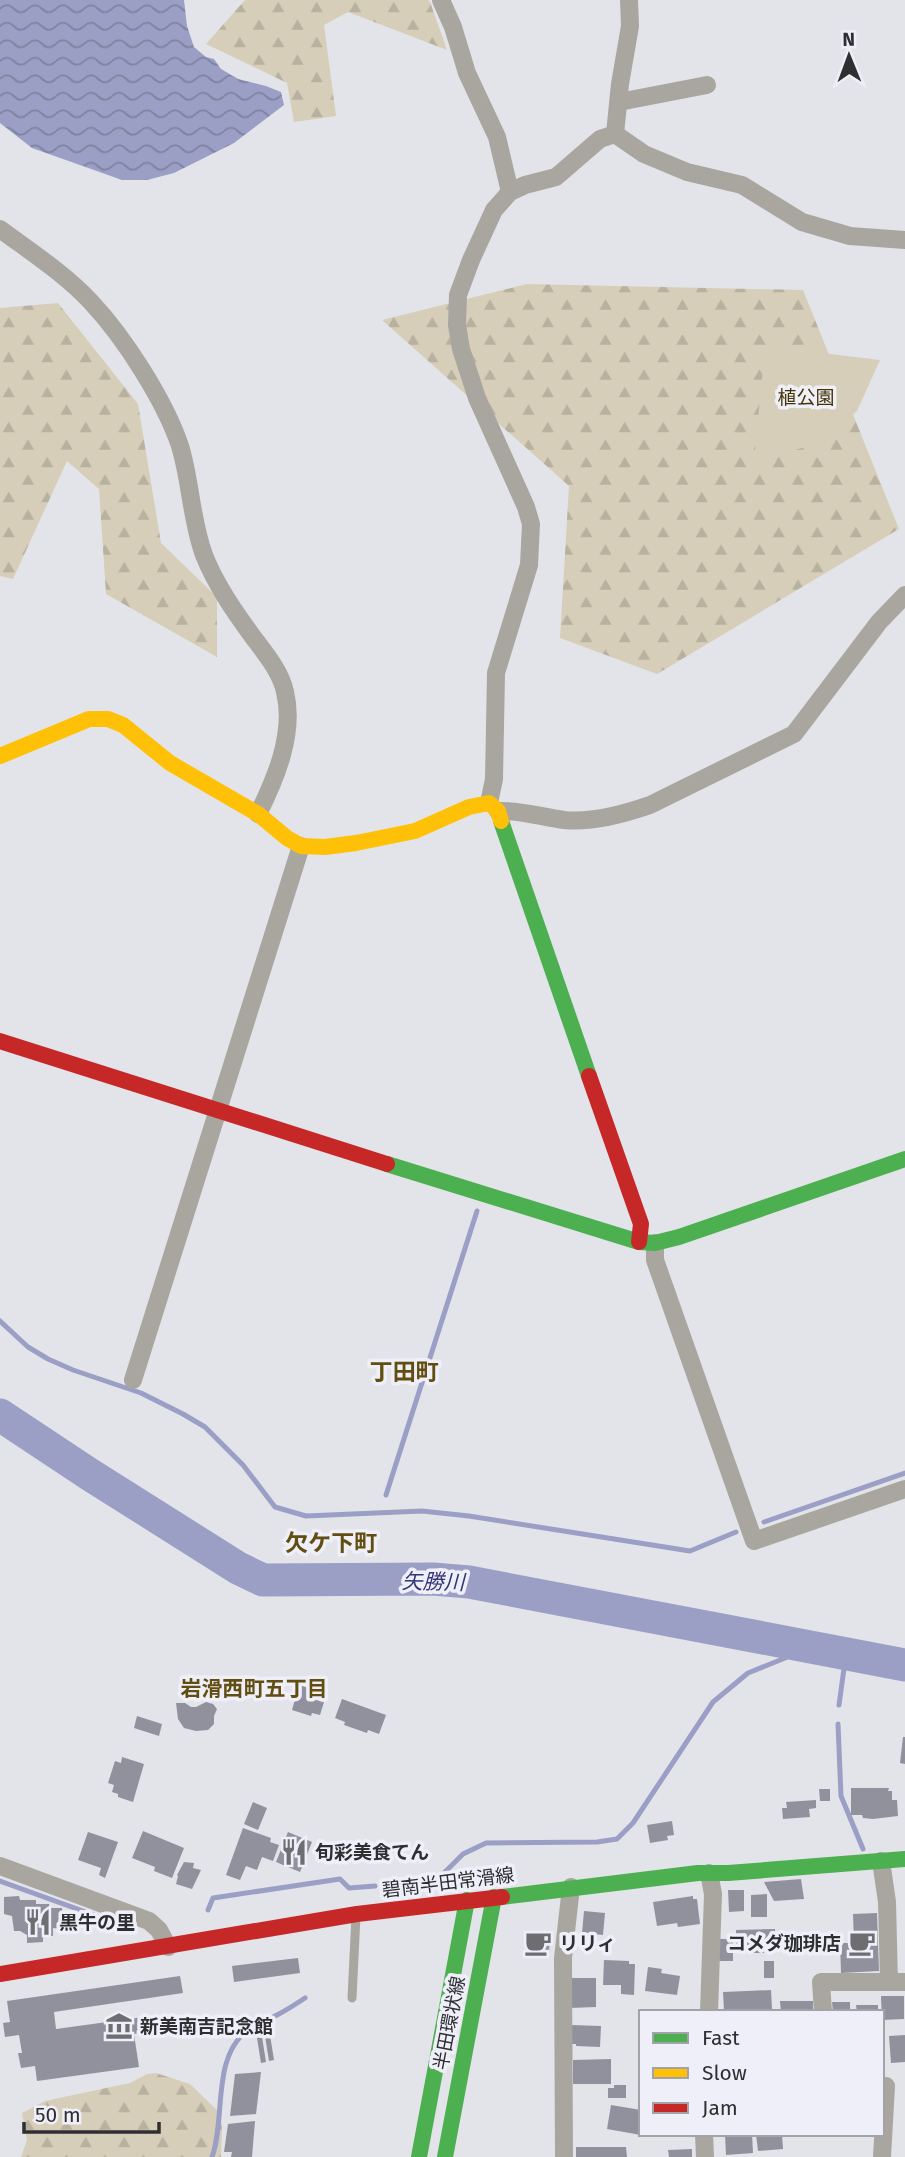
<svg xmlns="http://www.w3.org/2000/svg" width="905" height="2157" font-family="'Fira Sans','Noto Sans JP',sans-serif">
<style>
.forest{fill:url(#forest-firs)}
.green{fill:#d7ceb9}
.water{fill:url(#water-waves)}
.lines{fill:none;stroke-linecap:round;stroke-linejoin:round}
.stream{stroke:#9b9fc5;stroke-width:5}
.river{stroke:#9b9fc5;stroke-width:33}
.building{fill:#90919d}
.lane{stroke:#a9a6a0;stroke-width:9}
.street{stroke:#a9a6a0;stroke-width:18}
.fast{stroke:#4caf50;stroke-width:16}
.slow{stroke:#ffc107;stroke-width:16}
.jam{stroke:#c62828;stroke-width:16}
.labels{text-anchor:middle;stroke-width:7;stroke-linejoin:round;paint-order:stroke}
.park-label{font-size:19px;fill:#443403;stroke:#eeeff8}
.poi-label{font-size:19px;font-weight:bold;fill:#2f2f32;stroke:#eeeff8;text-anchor:start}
.street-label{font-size:19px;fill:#2f2f32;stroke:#eeeff8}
.water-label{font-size:21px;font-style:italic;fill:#343576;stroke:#eeeff8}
.neighbourhood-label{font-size:21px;font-weight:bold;fill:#624e11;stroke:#eeeff8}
.quarter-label{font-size:23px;font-weight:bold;fill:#624e11;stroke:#eeeff8}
</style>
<defs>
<pattern id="forest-firs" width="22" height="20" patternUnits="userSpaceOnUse" patternTransform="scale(1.75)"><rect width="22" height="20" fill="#d7ceb9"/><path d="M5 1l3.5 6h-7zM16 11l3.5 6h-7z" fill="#b9b1a0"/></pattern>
<pattern id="water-waves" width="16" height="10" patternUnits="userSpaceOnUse" patternTransform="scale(1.75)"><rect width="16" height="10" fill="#9b9fc5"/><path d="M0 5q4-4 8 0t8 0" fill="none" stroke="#7f82a1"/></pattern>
</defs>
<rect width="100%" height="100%" fill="#e3e4e9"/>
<g class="forest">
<path d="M245 0H428L430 2 447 50 348 12 324 25 336 116 294 122 287 83 206 44Z"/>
<path d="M527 284 803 290 899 529 657 674 560 638 569 486 382 320Z"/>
<path d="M58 303 138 404 161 543 217 597V657L106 594 99 489 67 461 13 579 0 576V308Z"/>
<path d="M156 2073 190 2084 219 2112 222 2128 221 2157H21L27 2140 22 2113 45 2101 130 2083 147 2074Z"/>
</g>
<path class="green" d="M765 346 880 360 857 411 822 442 754 462Z"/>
<path class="water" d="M0 0H184L187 26 194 47 206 57 214 59 221 69 238 79 266 86 281 92 284 105 234 143 174 173 147 180H122L32 148 0 123Z"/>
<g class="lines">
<g class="stream">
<path d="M0 1321 28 1347 48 1359 73 1370 141 1393 183 1414 205 1427 243 1465 275 1507 306 1516 422 1511 469 1516 690 1551 736 1532"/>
<path d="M386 1495 477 1211"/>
<path d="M764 1522 905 1473"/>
<path d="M839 1705 846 1654"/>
<path d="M838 1724 841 1796 863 1849"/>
<path d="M432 1876 443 1874 463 1854 486 1843 597 1842 617 1839 633 1823 713 1702 748 1673 790 1656 834 1652"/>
<path d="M0 1881 130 1928"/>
<path d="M390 1885 421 1880"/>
<path d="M208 1910 213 1898 340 1879 349 1888 375 1886"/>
<path d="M212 2157C226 2119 211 2057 248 2030 257 2023 268 2020 277 2015 287 2010 296 2004 305 1998"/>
</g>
<path class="river" d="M0 1415 89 1474 238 1568 263 1580 433 1579 469 1582 905 1665"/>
</g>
<g class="building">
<path d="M299 1685 318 1691 316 1700 324 1702 320 1715 312 1713 311 1716 292 1710Z"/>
<path d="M342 1699 386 1715 379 1734 368 1730 367 1733 344 1725 345 1722 335 1718Z"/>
<path d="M206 1702 213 1704 217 1709 214 1716V1724L208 1730 196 1731 184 1728 178 1719 176 1703H185L191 1707H196Z"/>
<path d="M137 1716 162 1724 159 1736 134 1728Z"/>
<path d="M903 1737H905V1764L900 1763Z"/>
<path d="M122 1757 144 1764 133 1802 118 1797V1794L112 1792 114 1785 108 1783 115 1761 121 1763Z"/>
<path d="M851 1788H889L888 1791H892V1800H897L898 1816 873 1819 863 1818 862 1815H851Z"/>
<path d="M819 1789H830V1801H820Z"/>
<path d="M816 1800V1808L809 1809 810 1817 783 1819 782 1808H787L786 1802Z"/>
<path d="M253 1802 267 1808 258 1830 244 1824Z"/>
<path d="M672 1821 674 1835 667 1836 668 1840 650 1843 647 1825Z"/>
<path d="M243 1828 271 1838 270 1842 279 1845 273 1861 262 1857 257 1870 246 1866 240 1880 226 1875Z"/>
<path d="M143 1831 184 1848 172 1878 154 1871 155 1867 132 1858Z"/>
<path d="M88 1832 118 1842 105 1878 99 1875 101 1868 78 1860Z"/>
<path d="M288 1832 312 1842 300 1872 276 1862Z"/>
<path d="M184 1862 194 1863 193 1868 201 1870 192 1889 176 1884 178 1876 177 1875Z"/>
<path d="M801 1879 804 1899 774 1901 764 1882Z"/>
<path d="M728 1890H744V1911L729 1912Z"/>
<path d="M767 1894V1917H751V1895Z"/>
<path d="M19 1896 20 1900H36V1904H49L50 1908H62L63 1929 53 1928V1936H43V1942L27 1943V1935L20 1931H14L12 1916 4 1914V1897Z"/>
<path d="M693 1896V1899H697L700 1924 678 1927 677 1923 657 1926 653 1902Z"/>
<path d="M584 1911 605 1913 603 1935 582 1933Z"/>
<path d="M877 1913 879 1971 841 1973 840 1943H854L853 1914Z"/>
<path d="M775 1929V1943H764V1953H736V1930Z"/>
<path d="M527 1934 550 1935 549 1953 526 1952Z"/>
<rect x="718" y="1939" width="15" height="22"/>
<path d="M298 1958 300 1973 234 1982 232 1966Z"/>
<path d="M604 1960 629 1961V1964H635L634 1995 621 1994V1985H603Z"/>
<rect x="764" y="1961" width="10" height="17"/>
<path d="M648 1967 662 1969 661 1973 680 1976 677 1995 645 1991Z"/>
<path d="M180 1976 183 1993 54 2012 56 2029 158 2015 160 2030 134 2034 139 2067 37 2081 35 2066 21 2068 18 2053H22L19 2035 5 2037 3 2023 10 2022 7 2001Z"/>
<path d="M569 1978H596V2007L569 2008Z"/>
<path d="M771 1990 772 2009 724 2011 723 1992Z"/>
<path d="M881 1996H904V2019L882 2020Z"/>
<path d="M780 2001H813V2012H781Z"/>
<path d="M832 2002H850V2012H833Z"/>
<path d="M856 2005H878V2012H857Z"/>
<path d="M571 2025 601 2026 600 2047 576 2046V2044H570Z"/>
<path d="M270 2035 274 2060 269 2061 265 2036Z"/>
<path d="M905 2035V2062L891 2063 889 2036Z"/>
<path d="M262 2037 266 2062 261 2063 257 2038Z"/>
<path d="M611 2059V2084H573V2060Z"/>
<path d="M261 2072 256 2114 230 2116 235 2074Z"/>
<path d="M614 2085H626V2098H608V2088H614Z"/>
<path d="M611 2105 641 2110V2135L607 2129Z"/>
<path d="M255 2121 252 2157H231L232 2152H224L228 2124Z"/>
<path d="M725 2134H752L753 2153 726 2155Z"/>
<path d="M756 2134H782L783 2149 758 2151Z"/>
<path d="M576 2147H626L627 2157H576Z"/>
<path d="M692 2149V2157H669L668 2150Z"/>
</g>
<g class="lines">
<path class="lane" d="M352 1998 356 1916"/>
<g class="street">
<path d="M441 0 453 27 467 73 497 137 510 192"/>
<path d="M619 102 707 85"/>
<path d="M615 134 644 154 687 172 742 185 802 222 850 236 905 240"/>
<path d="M615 134 620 84 630 26 629 0"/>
<path d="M0 229C31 252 65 274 91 302 124 337 165 401 180 446 191 482 191 520 204 555 216 585 234 611 253 637 265 653 281 672 285 692 295 733 276 778 258 814"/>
<path d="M489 803 494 779 496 673 529 565 531 524 526 507 477 398 461 349 457 325 458 295 471 260 494 210 510 192 525 185 556 177 600 139 615 134"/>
<path d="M498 811C521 810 541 817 564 820 592 823 624 814 650 805L794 734 879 622 905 595"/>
<path d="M655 1243V1260L754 1541 905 1489"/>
<path d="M133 1380 301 846"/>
<path d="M881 1861 887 1902 889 1982"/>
<path d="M0 1866 149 1921 159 1930 168 1947"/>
<path d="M709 1873 713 1894 709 2012"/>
<path d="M823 2012 821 1982H905"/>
<path d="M704 2134 705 2157"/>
<path d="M564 2157 563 1958 571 1887"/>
<path d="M882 2157 886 2086"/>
</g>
<g class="fast">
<path d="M501 821 589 1076"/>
<path d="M387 1164 639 1242 655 1243 679 1237 905 1159"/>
<path d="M502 1897 698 1873H728L905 1859"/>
<path d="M419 2157 467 1900"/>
<path d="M445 2157 494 1897"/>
</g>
<path class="slow" d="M0 756 89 719H108L123 725 170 763 258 814 287 838 301 846 325 847 356 843 415 831 469 807 489 803 498 811 501 821"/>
<g class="jam">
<path d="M0 1041 387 1164"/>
<path d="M589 1076 641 1224 639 1242"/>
<path d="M0 1974 357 1914 502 1897"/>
</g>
</g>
<defs>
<symbol id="restaurant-bare" viewBox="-9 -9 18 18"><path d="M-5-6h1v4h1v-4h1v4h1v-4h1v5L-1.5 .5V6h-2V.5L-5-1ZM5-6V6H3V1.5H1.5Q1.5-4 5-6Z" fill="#6e6e72" stroke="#eeeff8" stroke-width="2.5" paint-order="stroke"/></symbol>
<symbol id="cafe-bare" viewBox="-9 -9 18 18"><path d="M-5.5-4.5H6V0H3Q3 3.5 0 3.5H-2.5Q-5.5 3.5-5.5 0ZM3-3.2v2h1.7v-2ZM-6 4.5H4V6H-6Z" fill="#6e6e72" stroke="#eeeff8" stroke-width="2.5" paint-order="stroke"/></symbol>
<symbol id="museum-bare" viewBox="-9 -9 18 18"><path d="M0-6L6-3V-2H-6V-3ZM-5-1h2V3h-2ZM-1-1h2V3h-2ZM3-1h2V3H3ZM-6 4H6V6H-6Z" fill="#6e6e72" stroke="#eeeff8" stroke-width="2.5" paint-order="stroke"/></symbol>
</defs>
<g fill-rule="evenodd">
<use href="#restaurant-bare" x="275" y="1833" width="38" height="38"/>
<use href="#restaurant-bare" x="19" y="1903" width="38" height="38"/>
<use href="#cafe-bare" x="519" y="1924" width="38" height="38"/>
<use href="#cafe-bare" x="843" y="1924" width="38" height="38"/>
<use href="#museum-bare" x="100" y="2007" width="38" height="38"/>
</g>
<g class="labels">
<g class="park-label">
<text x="806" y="404">植公園</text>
</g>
<g class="poi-label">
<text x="315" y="1859">旬彩美食てん</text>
<text x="59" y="1929">黒牛の里</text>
<text x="559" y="1950">リリィ</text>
<text x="841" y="1950" text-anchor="end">コメダ珈琲店</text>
<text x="140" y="2033">新美南吉記念館</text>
</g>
<g class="street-label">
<text transform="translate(448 1882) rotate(-7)" y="7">碧南半田常滑線</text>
<text transform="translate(449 2023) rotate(-79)" y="7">半田環状線</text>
</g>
<g class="water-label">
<text transform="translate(433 1582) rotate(1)" y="7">矢勝川</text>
</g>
<g class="neighbourhood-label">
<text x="254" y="1696">岩滑西町五丁目</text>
</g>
<g class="quarter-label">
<text x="404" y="1380">丁田町</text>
<text x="331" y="1551">欠ケ下町</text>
</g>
</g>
<rect x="639" y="2010" width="245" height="126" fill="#eeeff8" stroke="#a2a2a9" stroke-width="2"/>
<rect x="653" y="2033" width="35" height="10" fill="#4caf50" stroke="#a2a2a9" stroke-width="2"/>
<text x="702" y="2045" font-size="21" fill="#2f2f32">Fast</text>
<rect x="653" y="2068" width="35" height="10" fill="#ffc107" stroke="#a2a2a9" stroke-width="2"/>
<text x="702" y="2080" font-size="21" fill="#2f2f32">Slow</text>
<rect x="653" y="2103" width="35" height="10" fill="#c62828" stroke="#a2a2a9" stroke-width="2"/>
<text x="702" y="2115" font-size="21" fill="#2f2f32">Jam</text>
<g transform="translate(849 56) rotate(359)" stroke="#eeeff8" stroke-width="5" paint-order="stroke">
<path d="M0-5L12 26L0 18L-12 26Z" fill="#2f2f32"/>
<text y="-10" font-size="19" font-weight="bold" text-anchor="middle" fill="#2f2f32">N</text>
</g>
<path d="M24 2122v10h135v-10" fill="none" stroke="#2f2f32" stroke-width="3.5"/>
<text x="35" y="2122" font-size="21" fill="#2f2f32" stroke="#eeeff8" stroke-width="5" paint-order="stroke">50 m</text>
</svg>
